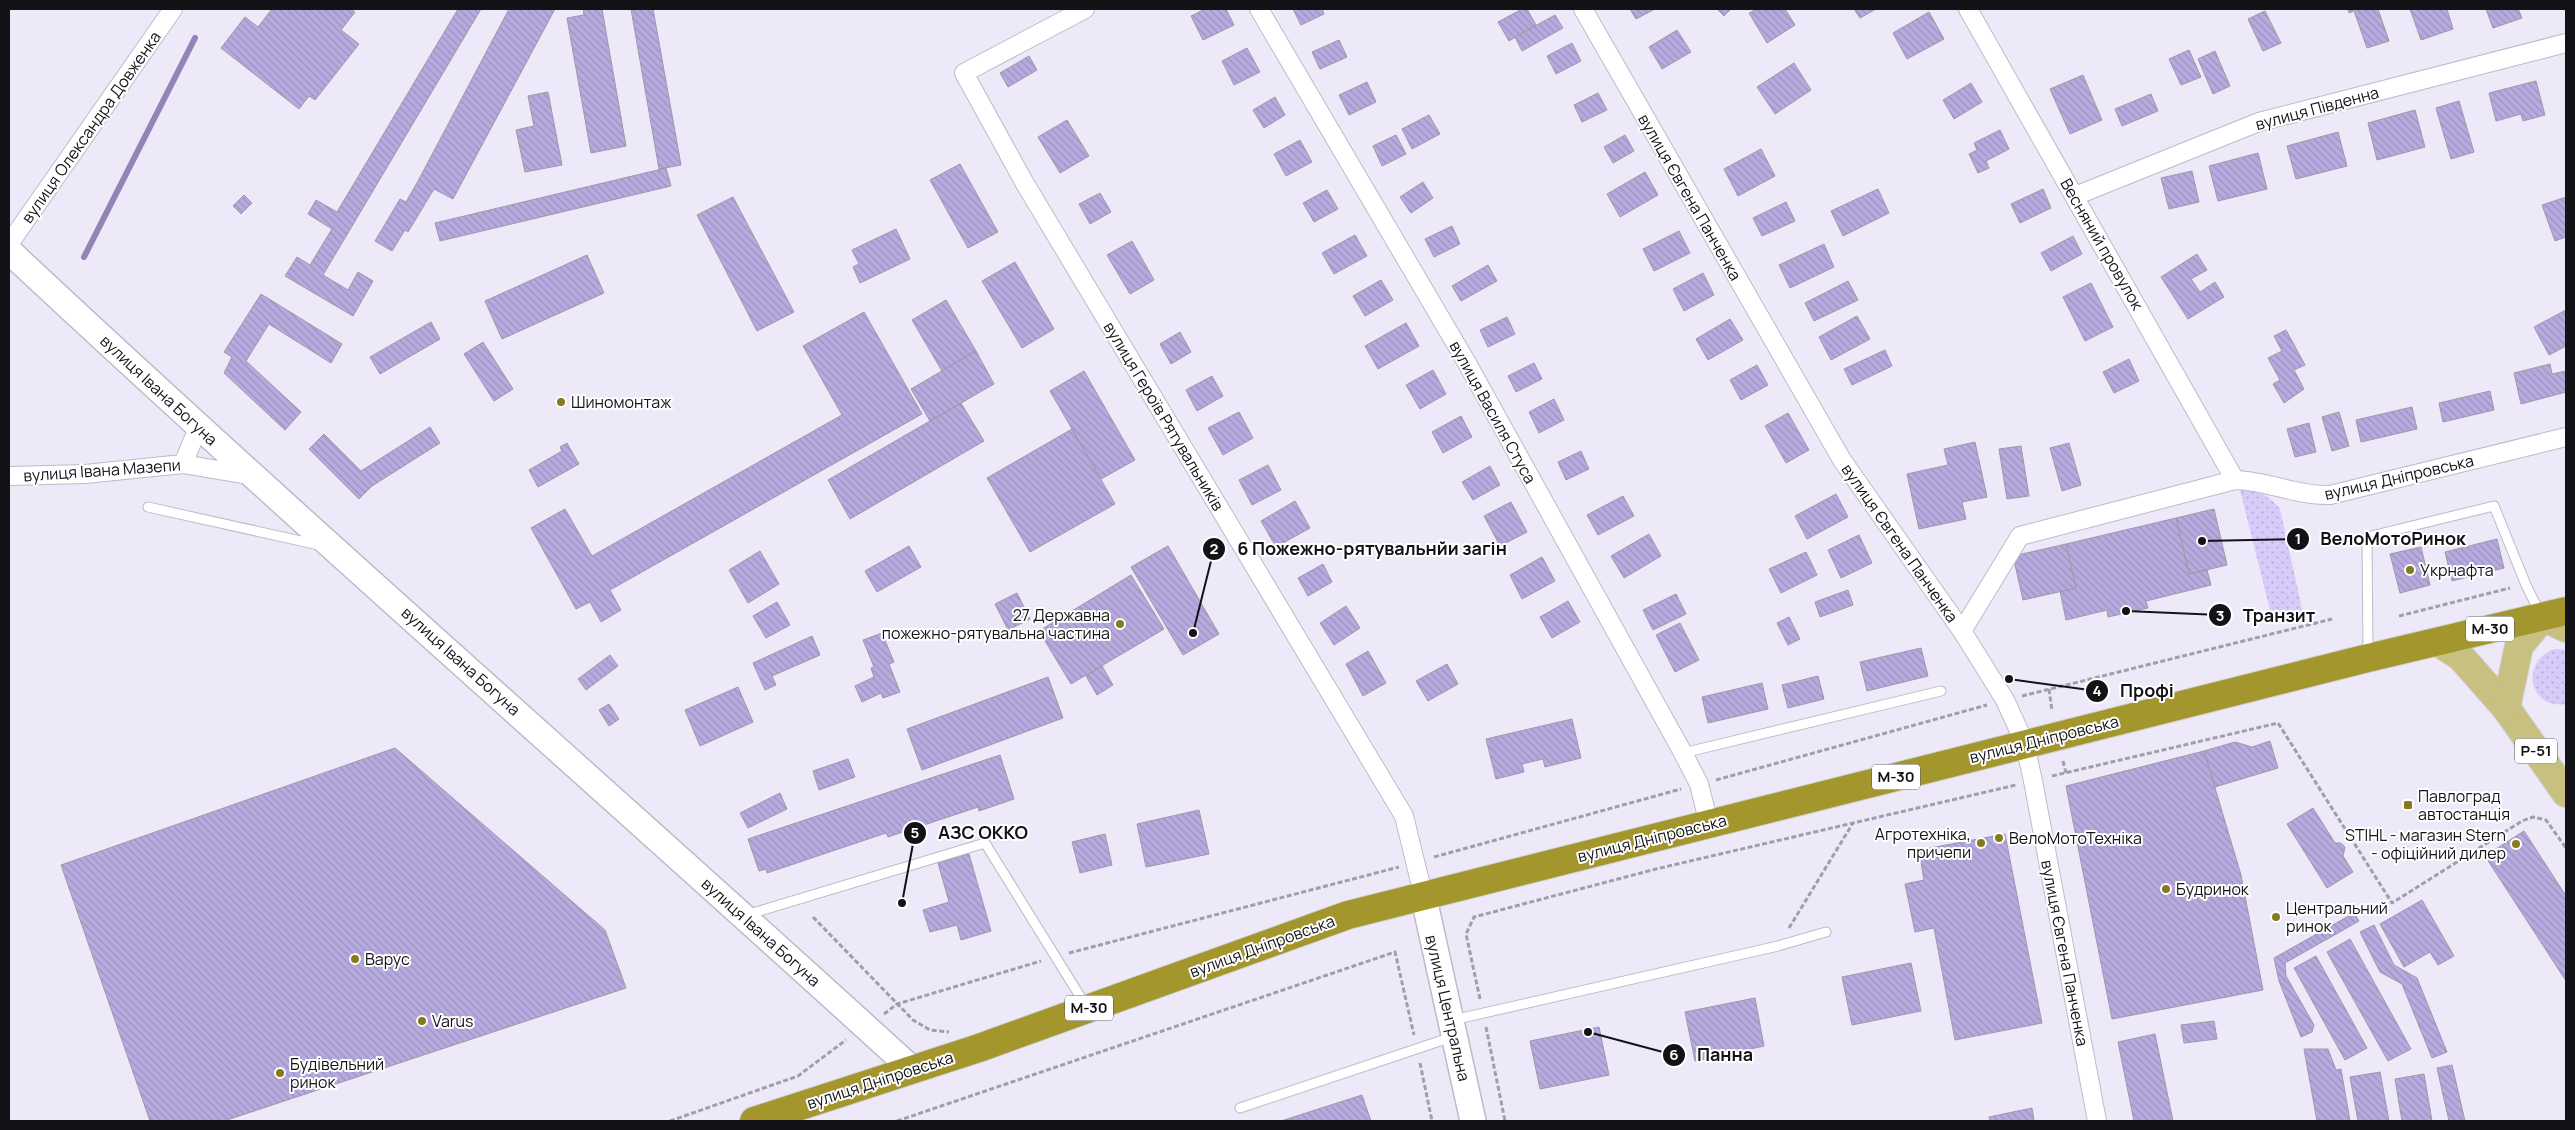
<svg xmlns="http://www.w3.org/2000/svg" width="2575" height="1130" font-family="Manrope,sans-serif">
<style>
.grass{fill:url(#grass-dots)}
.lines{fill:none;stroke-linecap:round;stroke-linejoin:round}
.stream{stroke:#9184b7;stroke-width:6}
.building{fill:url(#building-back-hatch);stroke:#9c99a8}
.lane-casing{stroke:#bdbaca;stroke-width:11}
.street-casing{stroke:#bdbaca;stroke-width:20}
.secondary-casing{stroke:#bdbaca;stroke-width:28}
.primary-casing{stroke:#d0d0d1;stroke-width:30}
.highway-casing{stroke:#d0d0d1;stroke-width:30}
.path{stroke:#a19eaa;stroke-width:3;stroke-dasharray:5 2.5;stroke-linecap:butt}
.lane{stroke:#fff;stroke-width:9}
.street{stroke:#fff;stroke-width:18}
.secondary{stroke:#fff;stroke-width:25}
.primary{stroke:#c7c080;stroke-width:28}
.highway{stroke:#a2962c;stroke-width:28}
.poi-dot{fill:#857a20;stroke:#fff;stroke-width:2}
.labels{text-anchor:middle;stroke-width:4;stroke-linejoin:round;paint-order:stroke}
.shield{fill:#fff;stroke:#5a595d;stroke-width:1}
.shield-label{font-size:15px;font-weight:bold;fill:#131217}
.street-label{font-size:16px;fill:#131217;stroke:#fff}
.poi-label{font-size:16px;fill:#131217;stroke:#fff;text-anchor:start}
.leader{fill:none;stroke:#131217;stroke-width:2}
.callout-dot{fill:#131217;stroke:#fff;stroke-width:2}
.mark-label{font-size:15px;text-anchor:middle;font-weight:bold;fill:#fff}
.callout-label{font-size:18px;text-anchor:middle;font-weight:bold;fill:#131217;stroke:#fff;stroke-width:4;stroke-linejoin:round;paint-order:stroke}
</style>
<defs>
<pattern id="grass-dots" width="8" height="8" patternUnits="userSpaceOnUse" patternTransform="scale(1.25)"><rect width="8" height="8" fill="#d6cbf9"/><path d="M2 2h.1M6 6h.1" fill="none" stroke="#b7add5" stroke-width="1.8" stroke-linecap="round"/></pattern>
<pattern id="building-back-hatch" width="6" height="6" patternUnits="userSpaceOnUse" patternTransform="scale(1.25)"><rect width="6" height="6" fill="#b7aadf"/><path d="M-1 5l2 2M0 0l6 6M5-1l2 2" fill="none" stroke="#9c91bf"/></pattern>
</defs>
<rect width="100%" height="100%" fill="#ede9f9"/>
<g class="grass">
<path d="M2240 490C2257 490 2269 495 2280 509L2303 613 2273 622Z"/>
<path d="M2555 649 2566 650V704C2529 710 2519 661 2555 649Z"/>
</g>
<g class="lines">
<path class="stream" d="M84 257 195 38"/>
</g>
<g class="building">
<path d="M272 9H350L355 12 341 30 359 44 315 100 309 96 299 109 221 48 245 17 258 27Z"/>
<path d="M458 9H481L323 275 348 290 358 272 373 281 353 316 285 276 297 257 310 265 332 229 308 214 316 200 337 212Z"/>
<path d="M509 9H555L453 199 434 189 408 232 405 230 392 251 375 241 400 199 406 202 418 181Z"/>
<path d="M583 9H602L626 146 591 153 567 18 584 15Z"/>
<path d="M631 9H653L681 165 659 169Z"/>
<path d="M1205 9H1226L1234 25 1203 40 1191 16Z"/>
<path d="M1293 9H1322L1324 14 1301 25Z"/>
<path d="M1522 9H1527L1536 25 1509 41 1498 22Z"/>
<path d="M1630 9H1655L1636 19Z"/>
<path d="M1717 9H1731L1724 16Z"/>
<path d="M1757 9H1785L1795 25 1767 43 1749 13Z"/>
<path d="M1854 9H1876L1860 18Z"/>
<path d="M2348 9H2378L2389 41 2367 48 2354 11 2349 13Z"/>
<path d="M2410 9H2447L2453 29 2421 40Z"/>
<path d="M2486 9H2518L2522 18 2493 28Z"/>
<path d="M2265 11 2281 43 2263 51 2248 19Z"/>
<path d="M1929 12 1944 39 1907 59 1893 33Z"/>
<path d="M1555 15 1563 28 1522 51 1515 37Z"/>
<path d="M1677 30 1691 52 1662 69 1649 47Z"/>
<path d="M1339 40 1347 57 1320 69 1312 52Z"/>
<path d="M1572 43 1581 61 1556 74 1547 56Z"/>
<path d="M1247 48 1260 72 1234 85 1222 61Z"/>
<path d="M2189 50 2201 77 2181 85 2169 59Z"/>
<path d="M2215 51 2230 86 2213 94 2198 59Z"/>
<path d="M1029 56 1037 70 1008 87 1000 73Z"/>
<path d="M1794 63 1811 90 1775 114 1757 87Z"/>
<path d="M2083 75 2102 120 2070 134 2050 89Z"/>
<path d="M2536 81 2545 115 2523 121 2521 114 2496 121 2489 93Z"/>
<path d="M1367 82 1376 102 1349 115 1339 95Z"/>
<path d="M1971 83 1982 102 1954 119 1943 100Z"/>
<path d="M548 92 562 165 525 172 516 130 534 126 528 96Z"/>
<path d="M1598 93 1607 110 1582 122 1574 105Z"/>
<path d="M2151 94 2158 111 2122 126 2115 109Z"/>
<path d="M1275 97 1285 115 1264 128 1253 110Z"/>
<path d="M2459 101 2474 152 2451 159 2436 108Z"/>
<path d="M2415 110 2425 147 2377 160 2368 123Z"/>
<path d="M1429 115 1440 134 1412 149 1402 129Z"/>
<path d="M1067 120 1089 156 1060 173 1038 137Z"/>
<path d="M2000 130 2009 149 1986 161 1989 168 1978 173 1969 154 1977 150 1974 143Z"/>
<path d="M2338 132 2347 166 2296 179 2287 146Z"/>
<path d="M1396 135 1406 154 1382 166 1373 146Z"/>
<path d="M1625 135 1634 151 1613 163 1604 147Z"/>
<path d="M1300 140 1312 162 1286 176 1274 154Z"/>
<path d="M1761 149 1775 176 1738 196 1724 169Z"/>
<path d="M2258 153 2267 189 2218 201 2209 166Z"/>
<path d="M960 164 998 232 968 248 930 180Z"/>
<path d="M666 168 671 186 440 241 435 223Z"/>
<path d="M2192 171 2199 202 2169 209 2161 178Z"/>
<path d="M1645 172 1658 195 1620 217 1607 194Z"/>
<path d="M1423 182 1433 198 1411 213 1400 197Z"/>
<path d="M1878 189 1889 213 1843 236 1831 211Z"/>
<path d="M2043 189 2051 208 2020 223 2011 204Z"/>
<path d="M1327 190 1338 209 1314 222 1303 203Z"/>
<path d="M1100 193 1111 212 1090 224 1079 204Z"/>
<path d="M244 195 252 203 241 214 233 206Z"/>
<path d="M733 197 794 312 757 331 697 215Z"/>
<path d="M2566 197V237L2555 241 2542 205Z"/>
<path d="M1786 202 1795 221 1762 236 1753 218Z"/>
<path d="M1452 226 1460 244 1434 257 1425 239Z"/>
<path d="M896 229 910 259 860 283 853 267 859 264 852 250Z"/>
<path d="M1679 231 1690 253 1654 271 1643 249Z"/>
<path d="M1355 235 1367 256 1334 274 1322 253Z"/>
<path d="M2073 236 2082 254 2051 271 2041 253Z"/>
<path d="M1132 241 1154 280 1130 294 1107 255Z"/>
<path d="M1824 244 1834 267 1790 288 1779 265Z"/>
<path d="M2197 254 2207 270 2191 279 2200 292 2215 282 2224 297 2188 319 2161 277Z"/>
<path d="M587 255 604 293 502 339 485 301Z"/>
<path d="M1015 262 1054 329 1022 348 982 281Z"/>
<path d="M1488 265 1497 281 1461 301 1452 286Z"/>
<path d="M1703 273 1714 295 1684 311 1673 289Z"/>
<path d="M1381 280 1393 300 1365 316 1353 296Z"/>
<path d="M1848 281 1858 300 1814 321 1805 303Z"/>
<path d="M2091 283 2113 327 2085 341 2063 297Z"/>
<path d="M261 294 342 344 331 363 269 324 246 361 301 412 285 430 224 373 232 357 224 352Z"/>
<path d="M946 300 976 351 942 371 912 320Z"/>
<path d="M2566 310V346L2549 355 2534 327Z"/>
<path d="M864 312 922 414 610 590 621 610 601 622 590 602 576 609 531 528 565 509 592 556 842 415 803 346Z"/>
<path d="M1857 316 1870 339 1831 360 1819 337Z"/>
<path d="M1507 317 1515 334 1488 347 1480 330Z"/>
<path d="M1730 319 1743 340 1708 360 1696 339Z"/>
<path d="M431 322 440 339 380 374 370 357Z"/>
<path d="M1406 323 1419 346 1378 369 1365 346Z"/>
<path d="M2286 330 2305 365 2294 370 2304 389 2284 403 2273 384 2280 380 2268 358 2282 351 2274 336Z"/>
<path d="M1180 332 1191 352 1171 364 1160 344Z"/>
<path d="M483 342 513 389 494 401 464 354Z"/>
<path d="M1885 350 1892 366 1852 385 1844 369Z"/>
<path d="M976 351 994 384 930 421 911 389Z"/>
<path d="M2129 359 2139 381 2114 393 2103 372Z"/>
<path d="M1534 363 1542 379 1516 392 1508 376Z"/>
<path d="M2550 364 2552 374 2566 371V392L2521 404 2514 373Z"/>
<path d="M1757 365 1768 385 1741 400 1730 380Z"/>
<path d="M1433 370 1446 394 1420 409 1406 385Z"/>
<path d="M1084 371 1135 460 1101 479 1050 391Z"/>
<path d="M1212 376 1223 396 1197 411 1186 390Z"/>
<path d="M2490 391 2494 410 2443 422 2439 403Z"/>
<path d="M1554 399 1564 420 1539 433 1529 412Z"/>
<path d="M961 403 984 441 850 519 828 480Z"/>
<path d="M2412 407 2417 429 2361 442 2356 420Z"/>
<path d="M1239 412 1253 438 1223 455 1208 428Z"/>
<path d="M2339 412 2349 446 2332 451 2322 417Z"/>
<path d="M1788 413 1809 450 1786 463 1765 426Z"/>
<path d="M1461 416 1472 437 1443 453 1432 432Z"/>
<path d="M2309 423 2316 452 2295 457 2287 429Z"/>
<path d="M430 427 440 443 372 486 359 499 309 449 324 434 361 471Z"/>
<path d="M1072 429 1115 504 1030 552 987 478Z"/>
<path d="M1975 442 1987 497 1962 502 1966 519 1919 529 1907 474 1948 465 1944 449Z"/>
<path d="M567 443 579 464 538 487 529 470 562 451 560 447Z"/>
<path d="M2069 443 2081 485 2062 491 2050 448Z"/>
<path d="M2021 446 2029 496 2007 499 1999 449Z"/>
<path d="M1581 451 1589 469 1566 480 1558 462Z"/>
<path d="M1268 465 1281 490 1252 505 1239 480Z"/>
<path d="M1490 466 1500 485 1473 500 1462 482Z"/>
<path d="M1836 494 1848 517 1807 539 1795 516Z"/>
<path d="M1623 496 1634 516 1598 535 1587 515Z"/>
<path d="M1295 501 1310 528 1276 547 1261 521Z"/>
<path d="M1511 502 1527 532 1500 546 1484 516Z"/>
<path d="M2214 509 2227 565 2189 574 2176 518Z"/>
<path d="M2176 518 2189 574 2207 570 2211 585 2146 601 2148 608 2108 617 2107 610 2066 620 2060 591 2076 588 2066 544Z"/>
<path d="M1649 534 1661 556 1624 578 1611 556Z"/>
<path d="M1859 535 1872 563 1841 578 1828 550Z"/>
<path d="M2497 539 2504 568 2452 581 2445 552Z"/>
<path d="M2066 544 2076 588 2023 600 2013 556Z"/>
<path d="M909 546 921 567 877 592 865 571Z"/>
<path d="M1168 546 1219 634 1183 655 1131 567Z"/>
<path d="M2421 547 2430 585 2400 593 2390 554Z"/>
<path d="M760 551 779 584 748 603 729 570Z"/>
<path d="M1806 552 1817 575 1781 593 1769 569Z"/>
<path d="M1542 557 1555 581 1522 599 1510 575Z"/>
<path d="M1323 564 1332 582 1308 596 1298 578Z"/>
<path d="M1131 575 1164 629 1071 684 1039 631Z"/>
<path d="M1848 590 1853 605 1820 617 1815 602Z"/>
<path d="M1017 593 1030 619 1008 630 995 604Z"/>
<path d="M1676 594 1686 614 1653 630 1643 610Z"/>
<path d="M1568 601 1580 622 1552 638 1540 617Z"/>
<path d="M777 602 790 625 766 638 753 616Z"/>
<path d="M1346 606 1360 628 1334 645 1320 623Z"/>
<path d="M1789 617 1800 639 1788 645 1777 623Z"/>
<path d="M1680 623 1699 660 1675 672 1656 635Z"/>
<path d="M882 633 894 662 889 664 900 692 883 698 881 693 862 702 855 686 874 677 871 668 874 667 863 640Z"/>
<path d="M812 636 820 655 772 676 776 685 765 690 753 663Z"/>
<path d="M1921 648 1928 676 1867 691 1860 662Z"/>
<path d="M1368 651 1386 683 1363 696 1346 664Z"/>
<path d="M610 655 618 666 586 690 578 679Z"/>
<path d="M1447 664 1458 684 1428 701 1416 681Z"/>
<path d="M1102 666 1113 685 1097 695 1086 676Z"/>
<path d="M1818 676 1824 699 1788 708 1782 685Z"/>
<path d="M1048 677 1063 718 922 770 907 729Z"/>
<path d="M1762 683 1768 709 1708 723 1702 697Z"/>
<path d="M738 687 753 722 700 746 685 710Z"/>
<path d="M609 704 619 719 609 726 599 710Z"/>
<path d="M1572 719 1581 758 1545 767 1543 759 1522 764 1524 772 1496 779 1486 739Z"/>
<path d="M2270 741 2278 768 2215 787 2204 751 2235 742 2252 747Z"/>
<path d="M395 748 605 930 626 988 224 1121H150L61 865Z"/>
<path d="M2204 751 2241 875 2263 990 2112 1019 2066 786Z"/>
<path d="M1000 755 1014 799 979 811 978 807 888 837 886 833 767 873 766 869 759 871 748 839Z"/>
<path d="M848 759 855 777 819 790 813 771Z"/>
<path d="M780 793 787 809 748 828 740 813Z"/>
<path d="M2313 808 2335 843H2341L2345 847 2343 856 2353 872 2327 888 2287 824Z"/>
<path d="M1199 810 1209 854 1146 867 1137 824Z"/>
<path d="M2524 831 2566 896V981L2485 856Z"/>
<path d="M1105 834 1112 865 1080 873 1072 842Z"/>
<path d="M2005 834 2042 1023 1955 1040 1934 928 1915 932 1905 884 1924 880 1919 850Z"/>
<path d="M969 854 991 931 961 940 957 925 930 932 923 910 949 902 938 863Z"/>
<path d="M2422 900 2454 956 2438 965 2430 952 2404 967 2380 924Z"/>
<path d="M2354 913 2359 921 2285 963 2286 976 2314 1025 2312 1032 2301 1037 2279 981 2274 958Z"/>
<path d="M2374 925 2394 965 2417 978 2447 1052 2432 1058 2402 984 2380 972 2360 932Z"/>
<path d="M2350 939 2411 1049 2388 1061 2327 952Z"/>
<path d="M2316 956 2367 1048 2345 1060 2294 968Z"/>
<path d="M1911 963 1921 1011 1852 1025 1842 977Z"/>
<path d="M1755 998 1764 1046 1695 1061 1685 1012Z"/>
<path d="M2214 1021 2217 1039 2184 1043 2181 1025Z"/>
<path d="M1599 1027 1609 1075 1540 1089 1530 1041Z"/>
<path d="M2155 1034 2173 1121H2134L2118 1042Z"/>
<path d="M2304 1049H2328L2336 1070 2341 1069 2350 1121H2317Z"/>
<path d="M2452 1065 2465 1121H2449L2437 1068Z"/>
<path d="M2380 1072 2389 1121H2358L2350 1077Z"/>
<path d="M2424 1074 2432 1121H2402L2395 1079Z"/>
<path d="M1362 1095 1371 1121H1281Z"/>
<path d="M2032 1108 2034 1121H1990L1989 1117Z"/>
</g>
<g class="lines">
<defs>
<g id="lane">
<path d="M148 507 319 545"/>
<path d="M2368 654 2367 537 2494 506 2526 585 2541 615"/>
<path d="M1683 753 1941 691"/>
<path d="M746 915 985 843 1086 1006"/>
<path d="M1453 1020 1778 946 1826 932"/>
<path d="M1240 1108 1452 1037"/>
</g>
<g id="street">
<path d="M1085 9 964 73 1024 182 1404 816 1423 894"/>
<path d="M1259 9 1467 363 1683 753 1699 784 1709 824"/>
<path d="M1583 9 1842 460 1962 631 2005 700 2025 744 2033 781 2097 1121"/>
<path d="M1968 9 2235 480"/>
<path d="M2075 196 2259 122 2566 43"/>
<path d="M9 244 173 9"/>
<path d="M183 464 198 428"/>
<path d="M9 476 85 474 183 464 254 476"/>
<path d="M1962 631 2020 536 2235 480C2269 481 2296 496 2330 495L2566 437"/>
</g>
<g id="secondary">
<path d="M9 251C306 529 613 796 913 1070"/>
<path d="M1423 894 1473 1121"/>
</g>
<g id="primary">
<path d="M2438 642 2461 657 2506 708 2566 793"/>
<path d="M2506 708 2519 646 2543 617 2566 628"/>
</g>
<path id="highway" d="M754 1121 979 1048 1348 915 2368 658 2566 611"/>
</defs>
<use href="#lane" class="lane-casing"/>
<use href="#street" class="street-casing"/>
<use href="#secondary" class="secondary-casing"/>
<use href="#primary" class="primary-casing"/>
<use href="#highway" class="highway-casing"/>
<g class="path">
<path d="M2399 616 2510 588"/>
<path d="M2049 689 2052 711"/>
<path d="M2022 696 2332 619"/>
<path d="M2063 761 2066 773"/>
<path d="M2052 776 2278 723 2392 903 2522 821 2533 817 2546 820 2566 848"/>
<path d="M1716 780 1987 705"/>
<path d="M1434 857 1681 789"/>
<path d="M813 917 913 1020 930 1030 949 1032"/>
<path d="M1789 928 1853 823"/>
<path d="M1069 953 1399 867"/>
<path d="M1480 999 1466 934 1474 917 1656 869 2016 785"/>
<path d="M884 1014 897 1004 1041 961"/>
<path d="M1486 1027 1505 1121"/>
<path d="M1420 1063 1432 1121"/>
<path d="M670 1121 798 1076 846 1040"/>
<path d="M897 1121 1395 952 1414 1035"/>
</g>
<use href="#lane" class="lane"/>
<use href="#street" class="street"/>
<use href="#secondary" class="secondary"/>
<use href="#primary" class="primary"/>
<use href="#highway" class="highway"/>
</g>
<g class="poi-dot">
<circle cx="561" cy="402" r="5"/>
<circle cx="2410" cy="570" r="5"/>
<circle cx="1120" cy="624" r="5"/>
<rect x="2403" y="800" width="10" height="10" rx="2.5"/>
<circle cx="1999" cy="838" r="5"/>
<circle cx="1981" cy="843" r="5"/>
<circle cx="2516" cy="844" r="5"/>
<circle cx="2166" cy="889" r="5"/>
<circle cx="2276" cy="917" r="5"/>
<circle cx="355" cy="959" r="5"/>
<circle cx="422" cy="1021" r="5"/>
<circle cx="280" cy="1073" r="5"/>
</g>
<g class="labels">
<g class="shield">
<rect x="2466" y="616.5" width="48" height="25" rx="4"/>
<rect x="2515" y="738.5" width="42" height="25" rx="4"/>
<rect x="1872" y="764.5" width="48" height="25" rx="4"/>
<rect x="1065" y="995.5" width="48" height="25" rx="4"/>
</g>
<g class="shield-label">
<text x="2490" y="634">М-30</text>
<text x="2536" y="756">Р-51</text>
<text x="1896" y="782">М-30</text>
<text x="1089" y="1013">М-30</text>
</g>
<g class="street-label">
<text transform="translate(2317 108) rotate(-15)" y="6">вулиця Південна</text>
<text transform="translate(91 127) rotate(-55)" y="6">вулиця Олександра Довженка</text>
<text transform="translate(1690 197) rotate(60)" y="6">вулиця Євгена Панченка</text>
<text transform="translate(2102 244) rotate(60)" y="6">Весняний провулок</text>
<text transform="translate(159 390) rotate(43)" y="6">вулиця Івана Богуна</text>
<text transform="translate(1493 412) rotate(61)" y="6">вулиця Василя Стуса</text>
<text transform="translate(1164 416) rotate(59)" y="6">вулиця Героїв Рятувальників</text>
<text transform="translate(102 470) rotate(-4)" y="6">вулиця Івана Мазепи</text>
<text transform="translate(2399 477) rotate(-13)" y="6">вулиця Дніпровська</text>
<text transform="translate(1900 543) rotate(55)" y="6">вулиця Євгена Панченка</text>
<text transform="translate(461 661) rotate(42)" y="6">вулиця Івана Богуна</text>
<text transform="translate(2044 739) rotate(-14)" y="6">вулиця Дніпровська</text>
<text transform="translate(1652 838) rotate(-14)" y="6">вулиця Дніпровська</text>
<text transform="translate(761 932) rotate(42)" y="6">вулиця Івана Богуна</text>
<text transform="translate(1262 946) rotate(-20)" y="6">вулиця Дніпровська</text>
<text transform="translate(2065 953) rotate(79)" y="6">вулиця Євгена Панченка</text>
<text transform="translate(1448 1008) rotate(77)" y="6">вулиця Центральна</text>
<text transform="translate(880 1080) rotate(-18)" y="6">вулиця Дніпровська</text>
</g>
<g class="poi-label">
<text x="571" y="408">Шиномонтаж</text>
<text x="2420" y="576">Укрнафта</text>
<text x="1110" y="621" text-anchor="end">27 Державна<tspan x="1110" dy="18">пожежно-рятувальна частина</tspan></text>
<text x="2418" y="802">Павлоград<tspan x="2418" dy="18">автостанція</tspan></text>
<text x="1971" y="840" text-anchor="end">Агротехніка,<tspan x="1971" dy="18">причепи</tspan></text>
<text x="2506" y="841" text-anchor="end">STIHL - магазин Stern<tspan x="2506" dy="18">- офіційний дилер</tspan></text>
<text x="2009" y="844">ВелоМотоТехніка</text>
<text x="2176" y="895">Будринок</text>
<text x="2286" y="914">Центральний<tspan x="2286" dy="18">ринок</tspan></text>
<text x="365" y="965">Варус</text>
<text x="432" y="1027">Varus</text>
<text x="290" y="1070">Будівельний<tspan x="290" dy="18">ринок</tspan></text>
</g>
</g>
<path class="leader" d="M2202 541L2298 539M1193 633L1214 549M2126 611L2220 615M2009 679L2097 691M902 903L915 833M1588 1032L1674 1055"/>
<g class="callout-dot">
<circle cx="2202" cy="541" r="5"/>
<circle cx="1193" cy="633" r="5"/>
<circle cx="2126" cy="611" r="5"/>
<circle cx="2009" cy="679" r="5"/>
<circle cx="902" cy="903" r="5"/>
<circle cx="1588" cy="1032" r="5"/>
<circle cx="2298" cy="539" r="12"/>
<circle cx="1214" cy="549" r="12"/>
<circle cx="2220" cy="615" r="12"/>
<circle cx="2097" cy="691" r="12"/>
<circle cx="915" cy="833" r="12"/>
<circle cx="1674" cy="1055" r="12"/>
</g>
<g class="mark-label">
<text x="2298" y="544">1</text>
<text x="1214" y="554">2</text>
<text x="2220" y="621">3</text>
<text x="2097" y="696">4</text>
<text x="915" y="838">5</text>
<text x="1674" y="1060">6</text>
</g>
<g class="callout-label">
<text x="2393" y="545">ВелоМотоРинок</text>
<text x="1372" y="555">6 Пожежно-рятувальнйи загін</text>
<text x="2279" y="622">Транзит</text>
<text x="2147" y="697">Профі</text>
<text x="983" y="839">АЗС ОККО</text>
<text x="1725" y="1061">Панна</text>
</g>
<rect width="2575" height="1130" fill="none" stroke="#131217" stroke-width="20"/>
</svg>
